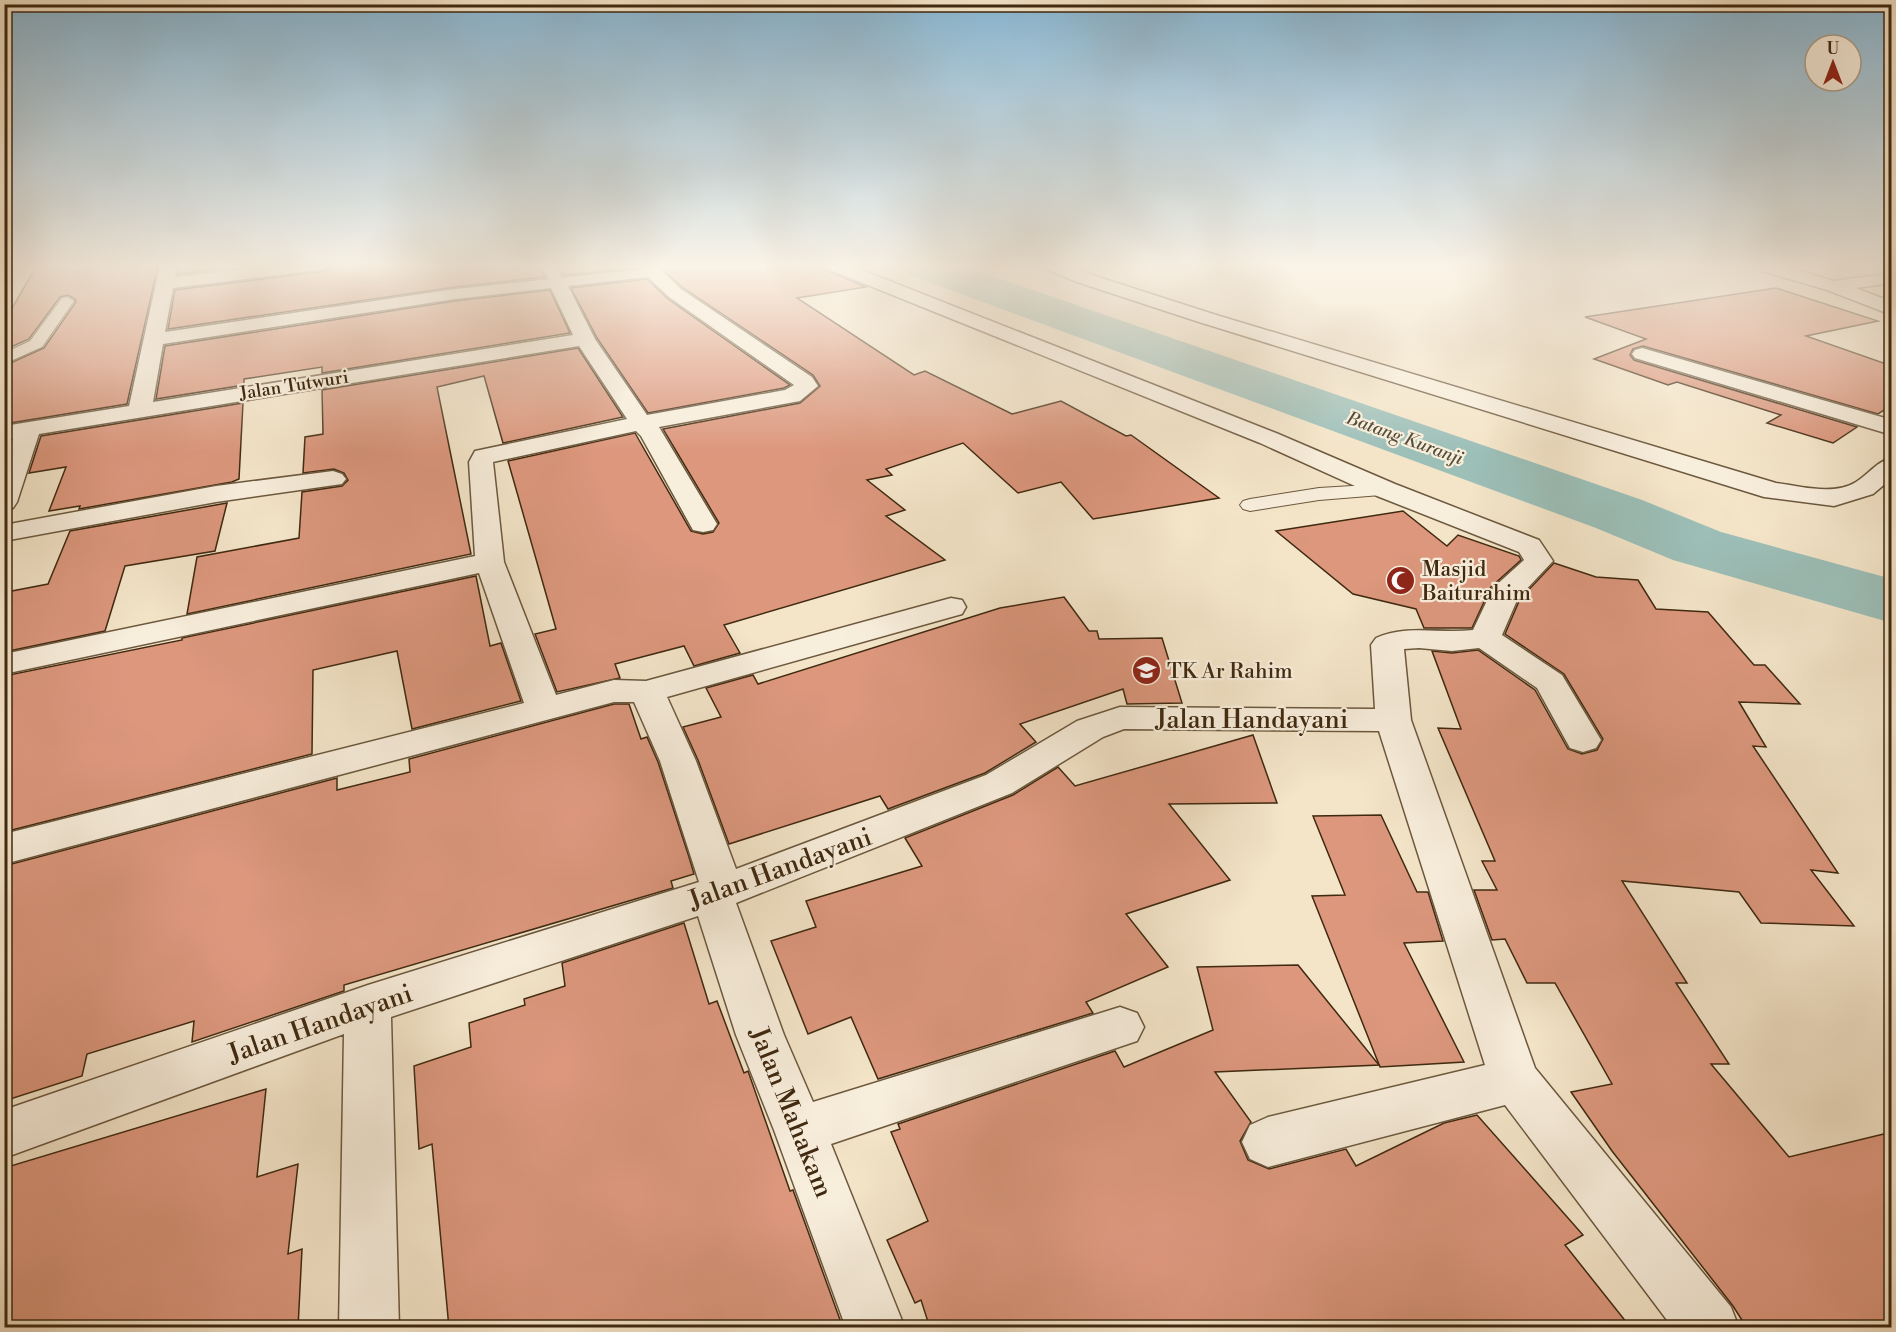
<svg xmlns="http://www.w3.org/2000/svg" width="1896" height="1332" font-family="'Libre Bodoni',serif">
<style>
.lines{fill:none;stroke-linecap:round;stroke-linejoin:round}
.river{fill:#9cbfb8;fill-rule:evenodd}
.building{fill:#dc977d;stroke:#3f2910;stroke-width:1.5}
.service-casing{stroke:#6c583e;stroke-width:2}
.minor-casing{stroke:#6c583e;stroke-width:3}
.service{fill:#f8eedc;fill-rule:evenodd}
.minor{fill:#f8eedc;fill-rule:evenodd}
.labels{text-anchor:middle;stroke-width:4.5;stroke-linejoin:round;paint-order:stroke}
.far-street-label{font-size:18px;fill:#3f2910;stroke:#f8eedc}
.far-water-label{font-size:18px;font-style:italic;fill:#564e3a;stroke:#f8eedc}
.poi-label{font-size:21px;fill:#3f2910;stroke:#f8eedc;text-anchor:start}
.near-street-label{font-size:26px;fill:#3f2910;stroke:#f8eedc}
</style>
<rect width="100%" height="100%" fill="#f4e5c9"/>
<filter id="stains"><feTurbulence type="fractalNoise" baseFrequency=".00333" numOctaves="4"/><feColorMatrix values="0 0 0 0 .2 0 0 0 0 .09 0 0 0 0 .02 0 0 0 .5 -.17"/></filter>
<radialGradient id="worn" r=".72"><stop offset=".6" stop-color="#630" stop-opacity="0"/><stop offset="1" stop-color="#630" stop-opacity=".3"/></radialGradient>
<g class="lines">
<path class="river" d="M901 265H960L1642 500 1721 532 1892 579V623L1673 560 1596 528 907 274Z"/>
</g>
<g class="building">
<path d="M37 265H158L127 404 4 424V366L44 348 76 302 75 299 68 295 60 297 29 339 4 350V322Z"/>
<path d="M180 265H247L178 274Z"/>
<path d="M346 265H539L545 277 455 287 168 329 175 290 319 272 325 271 329 267Z"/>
<path d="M558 265H823L827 271 866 287 797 298 914 375 925 371 1012 414 1061 401 1126 436 1131 435 1219 498 1093 519 1061 482 1018 493 963 443 886 469 892 475 867 480 905 510 886 516 945 560 724 625 740 653 694 666 684 646 615 664 620 678 557 692 535 634 556 629 508 461 635 433 691 531 703 534 713 532 719 523 663 429 800 403 820 386 813 375 682 287 660 267 563 275Z"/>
<path d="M647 279 668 299 790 385 784 388 648 413 597 338 571 288Z"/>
<path d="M1776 288 1878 321 1806 336 1892 366V405L1878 414 1643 346 1633 349 1630 355 1634 360 1857 427 1833 443 1767 423 1781 415 1677 382 1668 385 1594 359 1646 339 1585 317Z"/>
<path d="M550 290 570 333 322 373V367L244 379V385L156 399 165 346 455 301Z"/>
<path d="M578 348 623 417 503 443 484 376 437 387 471 554 187 614 197 557 299 538 302 492 342 486 348 480 344 473 334 469 303 473 305 437 323 434 322 390Z"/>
<path d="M243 403 239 479 232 482 79 509 80 506 49 511 66 467 29 473 41 436Z"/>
<path d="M227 503 215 551 125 566 105 631 4 652V608L12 591 48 584 70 531Z"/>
<path d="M1403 511 1447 546 1458 535 1519 556 1521 560 1491 587 1472 628H1424L1416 609 1353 594 1276 531Z"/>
<path d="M1554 563 1596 577 1638 580 1656 609 1708 612 1754 665H1765L1800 704 1739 702 1766 747 1753 746 1838 873 1811 870 1854 926 1761 923 1739 892 1622 881 1687 983H1676L1729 1064H1711L1789 1157 1892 1132V1328H1747L1733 1306 1612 1151 1571 1092 1612 1084 1555 983H1527L1505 939 1492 940 1474 890H1497L1482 861H1495L1438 728 1461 729 1432 651 1452 653 1478 650 1535 690 1568 749 1582 754 1597 750 1603 739 1564 674 1505 634 1520 599Z"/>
<path d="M476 576 490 646 501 643 521 701 412 729 397 651 313 670 312 754 4 832V676L182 640V638Z"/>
<path d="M1064 597 1089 631H1097L1099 639 1162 638 1182 703 1127 704 1123 689 1020 724 1036 742 985 773 888 809 880 796 729 844 698 760 683 727 721 717 706 688 753 675 758 684 1000 608Z"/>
<path d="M614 704H629L641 739 647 737 658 762 689 857 694 874 671 881 673 888 344 985V991L192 1042 194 1021 87 1054 82 1076 4 1101V866L337 778V790L410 772 409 759Z"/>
<path d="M1253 735 1277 803 1169 804 1230 880 1126 914 1168 967 1086 1002 1093 1013 878 1079 851 1017 808 1034 771 941 816 927 806 901 922 866 905 838 1013 795 1058 767 1075 786Z"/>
<path d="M1381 815 1417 892H1428L1443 941 1404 943 1464 1062 1380 1067 1312 896 1345 895 1313 816Z"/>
<path d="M684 923 709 1004 717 1001 744 1073 748 1071 790 1191 793 1190 843 1328H449L432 1144 419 1149 414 1066 471 1047 469 1023 525 1005 524 999 565 986 562 963Z"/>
<path d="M1298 965 1379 1065 1215 1072 1251 1122 1240 1141 1248 1160 1269 1169 1346 1149 1356 1166 1444 1123 1477 1115 1583 1235 1565 1245 1631 1328H930L921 1300 915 1303 887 1240 928 1221 891 1132 900 1129 898 1124 1115 1051 1124 1067 1213 1030 1197 967Z"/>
<path d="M266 1089 257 1177 298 1164 288 1254 302 1249 298 1328H4V1168Z"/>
</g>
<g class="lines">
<defs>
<g id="service">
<path d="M541 265H555L564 282 562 285H552Z"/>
<path d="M67 297 74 301 42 347 4 364V353L30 341 62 298Z"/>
<path d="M1386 484 1393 486 1396 490 1393 494 1319 500 1250 511 1243 509 1240 505 1243 501 1250 499 1319 488Z"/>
</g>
<g id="minor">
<path d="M160 265H178L175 277 276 265H328L325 269 319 270 173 288 165 332 455 289 654 268 660 269 681 289 812 377 818 386 800 401 659 427 717 524 713 530 703 532 693 530 641 436 636 431 493 462 504 562 556 695 614 680 646 681 951 598 962 600 966 607 962 614 667 697 696 761 736 869 986 775 1077 721 1120 707 1375 709 1371 645 1376 638C1408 624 1439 634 1473 630L1493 588 1524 560 1519 552 1377 496 1260 443 828 269 825 265H849L1276 433 1395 484 1539 540 1553 561 1518 598 1502 635 1562 675 1601 740 1596 748 1583 752 1570 748 1537 688 1479 648 1452 651 1419 648 1404 649 1411 720 1535 1068 1731 1307 1739 1328H1673L1505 1105 1268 1167 1250 1159 1242 1142 1250 1125 1268 1117 1485 1065 1379 731 1124 729 1103 737 1012 793 736 903 784 1035 813 1102 1120 1007 1137 1013 1144 1027 1137 1041 831 1144 905 1328H846L774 1130 736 1035 698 916 391 1017 399 1328H339L344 1034 4 1158V1110L368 985 699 882 660 761 634 702H614L4 864V834L524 703 479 573 4 674V654L475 556 469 462 475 451 627 419 579 346 39 434 17 502 13 508 4 510V464L13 439 4 440V426L129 406ZM648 277 669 297 794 385 785 390 647 415 595 339 568 286ZM551 288 573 335 153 402 163 344 455 299Z"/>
<path d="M1043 265H1069L1089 274 1213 314 1776 483C1801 486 1833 496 1856 482 1869 474 1877 461 1892 458V478L1873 494 1834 506 1764 497 1199 322 1077 282 1046 269Z"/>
<path d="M1752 265H1780L1834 281 1892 273V283L1856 288 1892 302V315L1827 290 1755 269Z"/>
<path d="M1642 348 1892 420V435L1635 358 1632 354 1635 350Z"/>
<path d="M333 471 342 474 346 479 342 484 216 502 4 541V525L216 486Z"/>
</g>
</defs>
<use href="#service" class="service-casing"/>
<use href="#minor" class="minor-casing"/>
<use href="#service" class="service"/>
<use href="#minor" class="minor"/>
</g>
<linearGradient id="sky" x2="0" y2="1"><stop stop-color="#89b8d5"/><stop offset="0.59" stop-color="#faf3e7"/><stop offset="1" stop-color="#faf3e7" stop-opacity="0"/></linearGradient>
<rect width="1896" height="452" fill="url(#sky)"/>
<defs>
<symbol id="mosque-disc" viewBox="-11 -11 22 22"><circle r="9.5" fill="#8f2418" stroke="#f8eedc"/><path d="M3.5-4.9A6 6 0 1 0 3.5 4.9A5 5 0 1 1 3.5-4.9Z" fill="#fff"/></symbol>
<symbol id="school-disc" viewBox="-11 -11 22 22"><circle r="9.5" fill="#8f2418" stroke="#f8eedc"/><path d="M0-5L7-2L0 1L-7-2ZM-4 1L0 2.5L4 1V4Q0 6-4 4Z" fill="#fff"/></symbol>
</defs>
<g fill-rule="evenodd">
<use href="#mosque-disc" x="1384" y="564" width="33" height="33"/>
<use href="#school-disc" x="1130" y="654" width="33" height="33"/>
</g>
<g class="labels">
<g class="far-street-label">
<text transform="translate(294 385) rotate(-9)" y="6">Jalan Tutwuri</text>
</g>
<g class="far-water-label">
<text transform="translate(1405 438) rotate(20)" y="6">Batang Kuranji</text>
</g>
<g class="poi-label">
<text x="1422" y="576">Masjid<tspan x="1422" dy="24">Baiturahim</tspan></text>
<text x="1167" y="678">TK Ar Rahim</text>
</g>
<g class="near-street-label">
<text x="1252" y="728">Jalan Handayani</text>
<text transform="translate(780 868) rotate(-20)" y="9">Jalan Handayani</text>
<text transform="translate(320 1023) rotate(-19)" y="9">Jalan Handayani</text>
<text transform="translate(792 1112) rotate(68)" y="9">Jalan Mahakam</text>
</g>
</g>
<rect width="1896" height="1332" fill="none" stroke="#f4e5c9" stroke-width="24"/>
<rect x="6" y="6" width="1884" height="1320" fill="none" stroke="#3f2910" stroke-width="3"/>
<rect x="12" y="12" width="1872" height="1308" fill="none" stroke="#3f2910" stroke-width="1.5"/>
<g transform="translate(1833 63)"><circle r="28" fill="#f8eedc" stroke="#ae9f8a" stroke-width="1.5"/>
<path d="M0-4.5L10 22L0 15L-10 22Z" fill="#8f2418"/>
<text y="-9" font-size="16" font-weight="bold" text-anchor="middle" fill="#3f2910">U</text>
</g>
<rect width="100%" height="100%" filter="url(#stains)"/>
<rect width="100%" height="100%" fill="url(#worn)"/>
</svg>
